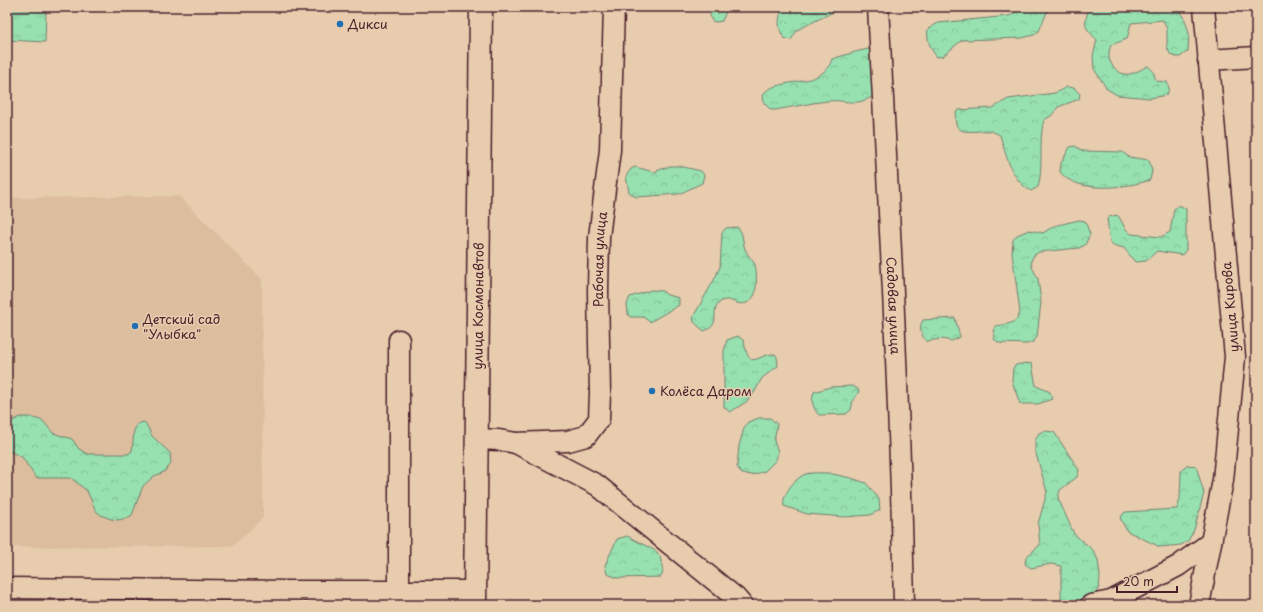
<svg xmlns="http://www.w3.org/2000/svg" width="1263" height="612" font-family="'Playpen Sans',sans-serif">
<style>
.built{fill:#dcbe9e}
.grass{fill:url(#grass-tufts);stroke:#70806e}
.forest{fill:url(#forest-crowns);stroke:#70806e}
.lines{fill:none;stroke-linecap:round;stroke-linejoin:round}
.minor-casing{stroke:#4a1f2b;stroke-width:23}
.major-casing{stroke:#4a1f2b;stroke-width:25}
.minor{stroke:#e7ccae;stroke-width:20}
.major{stroke:#e7ccae;stroke-width:22}
.poi-dot{fill:#1f6fb2;stroke:#e7ccae;stroke-width:1.5}
.labels{text-anchor:middle;stroke-width:3;stroke-linejoin:round;paint-order:stroke}
.poi-label{font-size:13px;fill:#4a1f2b;stroke:#e7ccae;text-anchor:start}
.street-label{font-size:13px;fill:#4a1f2b;stroke:#e7ccae}
</style>
<defs>
<pattern id="grass-tufts" width="24" height="20" patternUnits="userSpaceOnUse"><rect width="24" height="20" fill="#97e1b0"/><path d="M3 7l-1-3M5 7V3M7 7l1-3M15 17l-1-3M17 17v-4M19 17l1-3" fill="none" stroke="#84c198"/></pattern>
<pattern id="forest-crowns" width="20" height="18" patternUnits="userSpaceOnUse"><rect width="20" height="18" fill="#97e1b0"/><path d="M2 6a3 3 0 1 1 6 0M12 15a3 3 0 1 1 6 0" fill="none" stroke="#84c198"/></pattern>
</defs>
<rect width="100%" height="100%" fill="#e7ccae"/>
<filter id="ink" filterUnits="userSpaceOnUse"><feTurbulence type="fractalNoise" baseFrequency=".025" numOctaves="2"/><feDisplacementMap in="SourceGraphic" scale="8" xChannelSelector="R" yChannelSelector="G"/><feConvolveMatrix kernelMatrix="1 2 1 2 8 2 1 2 1" color-interpolation-filters="sRGB"/></filter>
<g filter="url(#ink)">
<path class="built" d="M179 196 262 279 263 518 233 546 7 547V198Z"/>
<path class="grass" d="M7 9 46 11 45 42 7 40Z"/>
<g class="forest">
<path d="M713 7H728L722 21 716 22 712 21 710 15Z"/>
<path d="M783 7H839V9L797 30 791 40 784 38C777 27 778 19 783 7Z"/>
<path d="M1018 7H1049L1047 12 1039 31 1034 35 1022 38 962 40 943 56 937 57C931 50 926 39 928 29L938 23 1009 16 1015 13Z"/>
<path d="M1092 7H1112L1118 9 1121 7H1143L1153 10 1174 7 1178 9 1185 20 1189 33 1188 51 1180 57H1176L1170 54 1167 47V29L1163 20 1131 23 1127 39 1111 45C1109 50 1108 56 1110 61 1113 69 1122 76 1130 74 1136 73 1143 68 1148 66L1153 71 1156 81 1167 82 1169 88 1167 95 1150 98 1117 95 1107 89 1094 69 1093 56 1097 40C1084 26 1083 26 1089 8Z"/>
<path d="M868 49 873 51 875 95C855 108 848 99 827 101 810 103 793 107 775 110H771L764 103 763 94C776 78 815 87 828 67 830 65 831 62 832 59L855 52Z"/>
<path d="M1067 87 1074 88 1080 94 1079 99 1058 107 1051 116 1044 120C1038 142 1044 165 1038 187L1031 191C1011 180 1006 155 1000 135 997 134 994 132 991 131 975 129 951 140 956 112L959 110 993 108 1008 99 1055 93Z"/>
<path d="M1075 146 1083 151 1122 152 1129 157 1149 160 1152 171 1150 180C1126 188 1077 194 1060 172L1061 163 1070 147Z"/>
<path d="M670 166H679L701 171 704 175 702 183 679 194 636 197 629 192 626 176 631 169 635 167 654 172Z"/>
<path d="M1179 205 1186 209V250L1182 255 1157 251 1146 261 1135 262 1124 248 1113 245 1110 242 1107 219 1109 217 1117 215 1119 217 1125 228 1131 234 1161 237 1170 232 1174 209Z"/>
<path d="M1079 220 1085 221 1090 234 1085 245 1079 248 1039 252 1034 255 1031 261 1032 267 1038 279 1041 302 1037 337 1033 342 1027 344 999 343 994 339 995 326C1007 324 1016 325 1020 312L1012 253 1013 240 1017 235 1029 230 1043 233 1054 226Z"/>
<path d="M737 227C744 233 742 241 745 249 747 255 753 260 755 265 757 270 757 291 754 296 741 315 730 292 719 303 710 312 722 325 704 331L694 322 693 317 714 280 720 267 722 233 726 228Z"/>
<path d="M651 290 662 291 667 295 679 298V305L650 322 643 317H630L628 314 627 304 630 297Z"/>
<path d="M955 318 960 337 952 341 942 339 926 341C921 334 918 328 923 320Z"/>
<path d="M738 336 744 341C749 374 758 353 775 354L777 357 778 366 762 378 754 393 746 402 730 412 724 407V351L727 340Z"/>
<path d="M1026 363 1032 364 1036 386 1050 392 1052 399 1038 404H1020L1012 381 1013 368 1016 365Z"/>
<path d="M852 386 858 389 859 392 853 400 851 410 846 414 819 415C812 407 811 401 814 392L830 387Z"/>
<path d="M21 417H31L43 421 53 433 72 439 79 449 87 454H128L132 451 134 431 137 424 144 422 146 424 152 436 170 453 171 464 164 472 154 476 143 486 132 515 127 518 118 520 111 519 101 515 96 511 87 491 71 478H36L22 457 7 450V423Z"/>
<path d="M759 418H770L777 424 774 441 778 452 776 460 765 471 753 475 742 474 737 467 739 446 744 428 748 422Z"/>
<path d="M1044 431 1054 432 1079 470 1077 477 1060 490 1058 498 1074 534 1093 550 1098 560 1100 576 1099 589 1095 595 1078 601 1073 605H1061V566L1051 564 1031 568 1025 564 1026 557 1040 545 1038 524 1047 492 1035 450V441L1039 433Z"/>
<path d="M1187 465 1196 466 1204 493 1194 530 1188 541 1181 545 1160 547 1127 531 1120 518 1125 512 1177 509 1180 499 1181 471Z"/>
<path d="M828 473 851 478 866 483 879 499 880 510 870 515 845 517 807 514 784 506C781 495 796 477 806 474 812 472 821 473 828 473Z"/>
<path d="M627 536 656 551 660 556 663 572 661 577 618 578 607 574 605 565 617 539Z"/>
</g>
<g class="lines">
<defs>
<g id="minor">
<path id="s1" d="M878 7C889 206 900 405 904 605"/>
<path d="M1208 60 1256 57"/>
<path d="M399 340V605"/>
<path d="M477 439 499 440 516 443 597 485 736 598 742 605"/>
<path id="s2" d="M516 443 568 441 586 436 599 419 600 393 598 292 599 237 610 150 614 7"/>
<path d="M7 588 287 591H475"/>
<path d="M1091 605 1111 601 1178 566 1211 542"/>
<path d="M1199 605 1223 480 1235 357 1204 7"/>
</g>
<g id="major">
<path id="s3" d="M475 605 481 7"/>
</g>
</defs>
<use href="#minor" class="minor-casing"/>
<use href="#major" class="major-casing"/>
<use href="#minor" class="minor"/>
<use href="#major" class="major"/>
</g>
</g>
<g class="poi-dot">
<circle cx="340" cy="24" r="4"/>
<circle cx="135" cy="326" r="4"/>
<circle cx="652" cy="391" r="4"/>
</g>
<g class="labels">
<g class="poi-label">
<text x="348" y="29">Дикси</text>
<text x="143" y="324">Детский сад<tspan x="143" dy="15">"Улыбка"</tspan></text>
<text x="660" y="396">Колёса Даром</text>
</g>
<g class="street-label">
<text dy="5" stroke="none"><textPath href="#s2" startOffset="252">Рабочая улица</textPath></text>
<text dy="5" stroke="none"><textPath href="#s3" startOffset="299">улица Космонавтов</textPath></text>
<text dy="5" stroke="none"><textPath href="#s1" startOffset="299">Садовая улица</textPath></text>
<text transform="translate(1230 307) rotate(-95)" y="5">улица Кирова</text>
</g>
</g>
<rect width="1263" height="612" fill="none" stroke="#e7ccae" stroke-width="24"/>
<rect x="12" y="12" width="1239" height="588" fill="none" stroke="#4a1f2b" stroke-width="1.5" filter="url(#ink)"/>
<path d="M1117 586v6h60v-6" fill="none" stroke="#4a1f2b" stroke-width="2"/>
<text x="1123" y="586" font-size="12" fill="#4a1f2b" stroke="#e7ccae" stroke-width="3" paint-order="stroke">20 m</text>
</svg>
